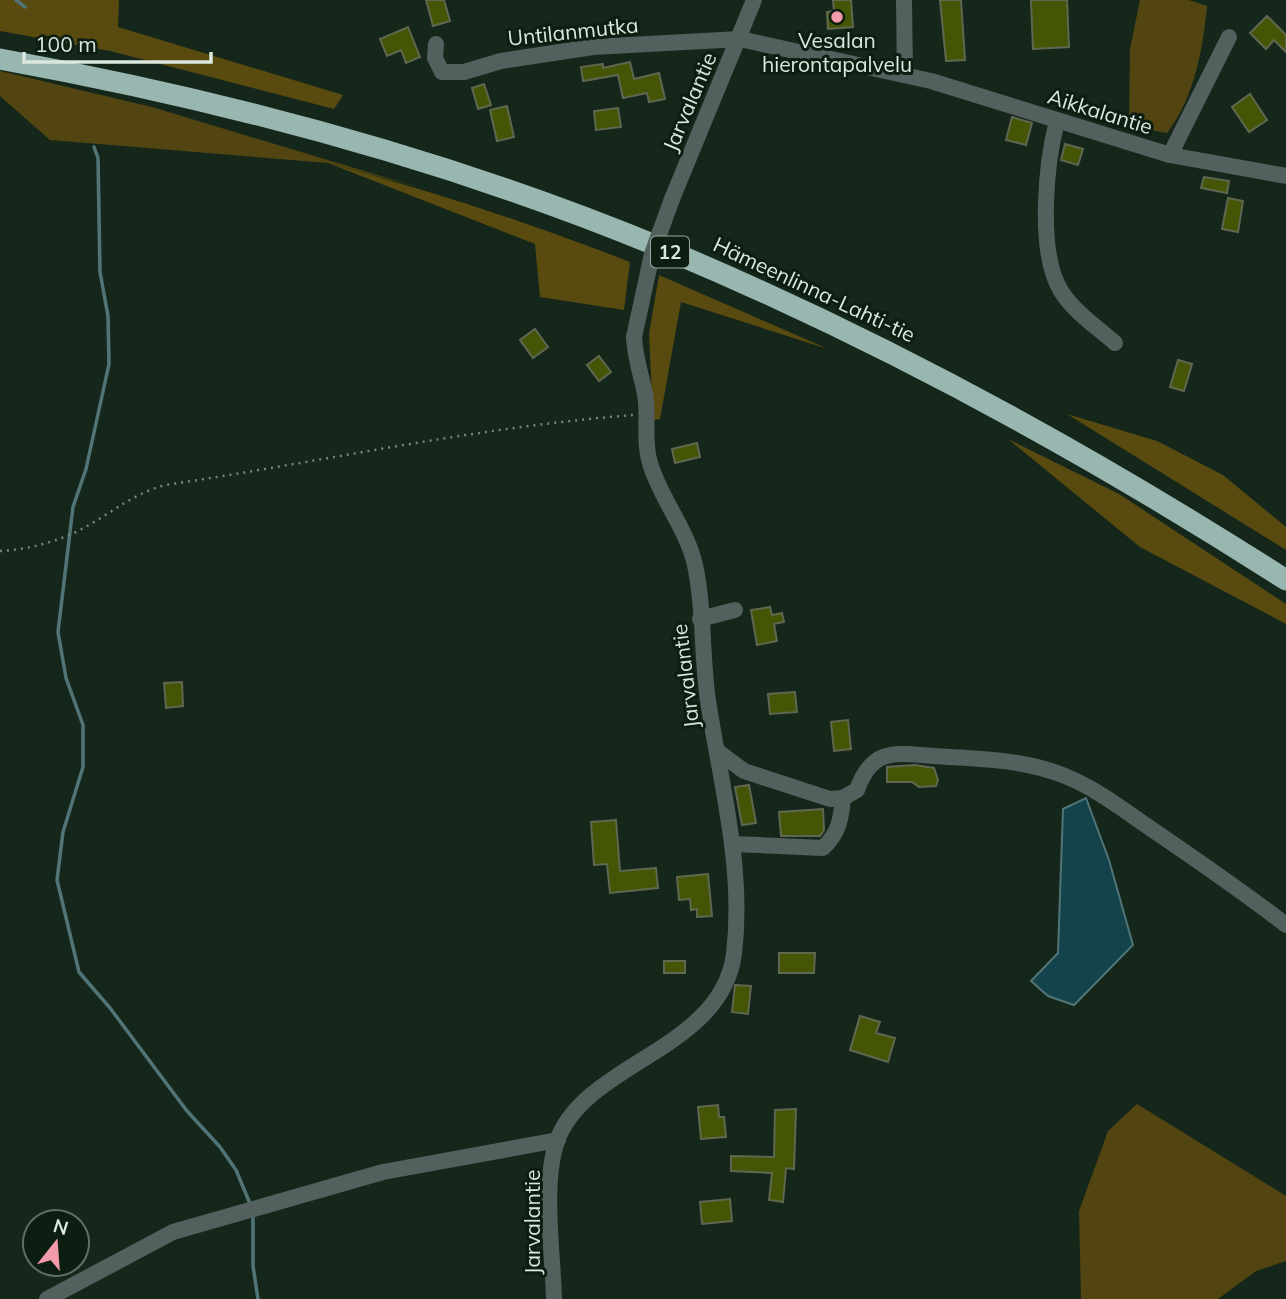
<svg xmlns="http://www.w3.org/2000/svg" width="1286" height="1299" font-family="Mulish,sans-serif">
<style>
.green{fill:#524512}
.forest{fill:#594a10}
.water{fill:#15434b;stroke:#517477;stroke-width:2}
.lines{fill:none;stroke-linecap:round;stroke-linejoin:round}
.stream{stroke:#517477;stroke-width:3.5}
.building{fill:#445605;stroke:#5f6751;stroke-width:2}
.path{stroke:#76857a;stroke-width:2.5;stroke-dasharray:2 5;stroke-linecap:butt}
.minor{stroke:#54605e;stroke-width:16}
.highway{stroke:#99b7b1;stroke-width:21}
.minor-bridge{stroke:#54605e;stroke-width:16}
.poi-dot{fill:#f39aab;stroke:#0c1d11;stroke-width:2.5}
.labels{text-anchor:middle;stroke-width:6;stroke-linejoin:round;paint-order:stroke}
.shield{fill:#0c1d11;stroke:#9eaaa0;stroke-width:2}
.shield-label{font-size:19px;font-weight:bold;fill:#dce7de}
.street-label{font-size:21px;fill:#dce7de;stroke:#0c1d11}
.poi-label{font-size:21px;fill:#dce7de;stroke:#0c1d11}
</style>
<rect width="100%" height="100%" fill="#15271a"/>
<g class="green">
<path d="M1140 0H1189L1207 6C1203 49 1194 98 1167 133L1129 126 1130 49Z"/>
<path d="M0 71 152 107 417 187 328 163 50 140 0 96Z"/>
<path d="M1137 1104 1286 1196V1261L1256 1271 1218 1299H1081L1079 1211 1108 1131Z"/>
</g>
<g class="forest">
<path d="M0 0H119L118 27 343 95 334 109 110 51 0 31Z"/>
<path d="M328 163C431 191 531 223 630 262L624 310 540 297 535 244Z"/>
<path d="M659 275 828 349 681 302 660 419 653 420 649 334Z"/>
<path d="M1067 414 1157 441 1223 475 1286 527V550Z"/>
<path d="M1008 439 1119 494 1286 604V624L1140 547Z"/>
</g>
<path class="water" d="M1086 798 1109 860 1133 945 1074 1005 1048 996 1031 981 1058 953 1063 809Z"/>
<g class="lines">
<g class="stream">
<path d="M16 0 25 7"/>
<path d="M94 147 98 158 100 272 108 316 109 364 86 469 73 507 58 632 66 678 83 725V767L63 832 57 880 79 972 110 1008 187 1111 220 1147 236 1170 251 1206"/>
<path d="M253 1214V1266L258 1299"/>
</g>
</g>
<g class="building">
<path d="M426 0H444L450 21 433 26Z"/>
<path d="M833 0H851L853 27 828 29 827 12 834 11Z"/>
<path d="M940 0H961L965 60 946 61Z"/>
<path d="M1031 0H1067L1069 47 1033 49Z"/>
<path d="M1267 16 1286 35V52L1274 40 1266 49 1250 33Z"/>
<path d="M408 27 420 57 406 63 401 50 387 56 380 39Z"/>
<path d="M630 62 634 79 659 73 665 99 649 102 647 93 623 98 618 75 583 81 581 67 603 64V68Z"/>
<path d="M484 84 491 105 478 109 472 88Z"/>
<path d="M1250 94 1267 120 1249 132 1232 107Z"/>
<path d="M507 106 514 137 497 141 490 110Z"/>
<path d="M618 108 621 127 596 130 594 111Z"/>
<path d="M1012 117 1032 123 1026 145 1006 140Z"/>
<path d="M1065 144 1083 149 1078 165 1061 160Z"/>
<path d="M1204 177 1229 181 1227 193 1201 188Z"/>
<path d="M1228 198 1243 201 1238 232 1222 229Z"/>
<path d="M535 329 548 347 533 358 520 340Z"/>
<path d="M599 356 611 372 599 381 587 365Z"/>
<path d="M1178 360 1192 364 1184 391 1170 387Z"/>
<path d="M697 443 700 457 675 463 672 449Z"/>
<path d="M770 607 772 615 782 613 784 622 774 624 777 641 757 645 751 610Z"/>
<path d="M182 682 183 706 166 708 164 683Z"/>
<path d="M795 692 797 712 770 714 768 694Z"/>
<path d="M848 720 851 749 834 751 831 722Z"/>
<path d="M915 765 934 768 938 780 936 786 919 787 912 782H887V767Z"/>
<path d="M749 785 756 823 742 825 735 787Z"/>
<path d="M823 809 824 830 820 836H781L779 812Z"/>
<path d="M616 820 620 871 656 868 658 888 610 893 607 864 594 865 591 822Z"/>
<path d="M708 874 712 916 697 917V909L691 910 690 899 679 900 677 877Z"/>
<path d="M779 953H815L814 973H779Z"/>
<rect x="664" y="961" width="21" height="12"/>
<path d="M735 985 751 986 748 1014 732 1012Z"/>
<path d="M860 1016 880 1022 876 1033 895 1038 888 1062 850 1050Z"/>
<path d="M718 1105 719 1117H724L726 1137 701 1139 698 1107Z"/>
<path d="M796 1109 794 1169 786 1168 783 1202 769 1200 772 1173 731 1171V1156L774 1157 775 1110Z"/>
<path d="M730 1199 732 1221 702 1224 700 1202Z"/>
</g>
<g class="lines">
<path class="path" d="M0 551C25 550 51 543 74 533 107 517 129 495 165 485 322 462 475 427 634 415"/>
<g class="minor">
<path d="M904 0 905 75"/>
<path d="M436 44 435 58 442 72H464L501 61 593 47 740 39 931 81 1170 155 1286 176"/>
<path d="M1057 121C1046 163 1037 252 1061 291 1074 312 1097 327 1115 343"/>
<path d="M1170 155 1229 37"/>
<path d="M672 199 754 0"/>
<path d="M700 619 735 610"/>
<path d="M717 751 744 771 830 799 843 798 857 790C872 747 896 753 934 756 977 759 1025 759 1065 776 1095 788 1121 808 1147 826 1194 858 1241 890 1286 925"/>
<path d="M734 844 823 848C839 833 841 819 843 798"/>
<path d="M47 1299 173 1232 383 1172 558 1140"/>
<path d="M554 1299C553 1253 542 1184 557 1141 585 1062 721 1051 734 954 744 870 722 789 709 707 701 660 705 611 695 565 687 529 660 498 650 463 643 441 649 417 645 394 641 374 635 358 634 337"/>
</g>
<path class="highway" d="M0 59C225 100 456 162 667 250 884 341 1088 453 1286 580"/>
<path class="minor-bridge" d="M634 337 652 254 672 199"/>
</g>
<circle class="poi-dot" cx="837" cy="17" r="7"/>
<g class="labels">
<rect class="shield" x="651" y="236.5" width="38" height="31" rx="5"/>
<g class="shield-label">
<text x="670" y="259">12</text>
</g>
<g class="street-label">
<text transform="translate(573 32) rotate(-6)" y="7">Untilanmutka</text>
<text transform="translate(690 102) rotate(-67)" y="7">Jarvalantie</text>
<text transform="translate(1100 112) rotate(17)" y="7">Aikkalantie</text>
<text transform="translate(814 290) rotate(25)" y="7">Hämeenlinna-Lahti-tie</text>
<text transform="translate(686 676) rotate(-97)" y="7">Jarvalantie</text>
<text transform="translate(533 1222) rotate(-90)" y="7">Jarvalantie</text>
</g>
<g class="poi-label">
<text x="837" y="48">Vesalan<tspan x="837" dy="24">hierontapalvelu</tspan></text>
</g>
</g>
<g transform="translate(56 1243) rotate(17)"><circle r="33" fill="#0c1d11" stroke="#5f6e63" stroke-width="2"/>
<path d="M0-5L12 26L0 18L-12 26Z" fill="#f39aab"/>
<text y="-10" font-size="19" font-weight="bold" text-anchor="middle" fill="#dce7de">N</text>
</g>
<path d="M24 52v10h187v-10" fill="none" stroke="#dce7de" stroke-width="3.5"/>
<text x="35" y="52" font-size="21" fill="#dce7de" stroke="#0c1d11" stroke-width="5" paint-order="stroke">100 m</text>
</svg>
